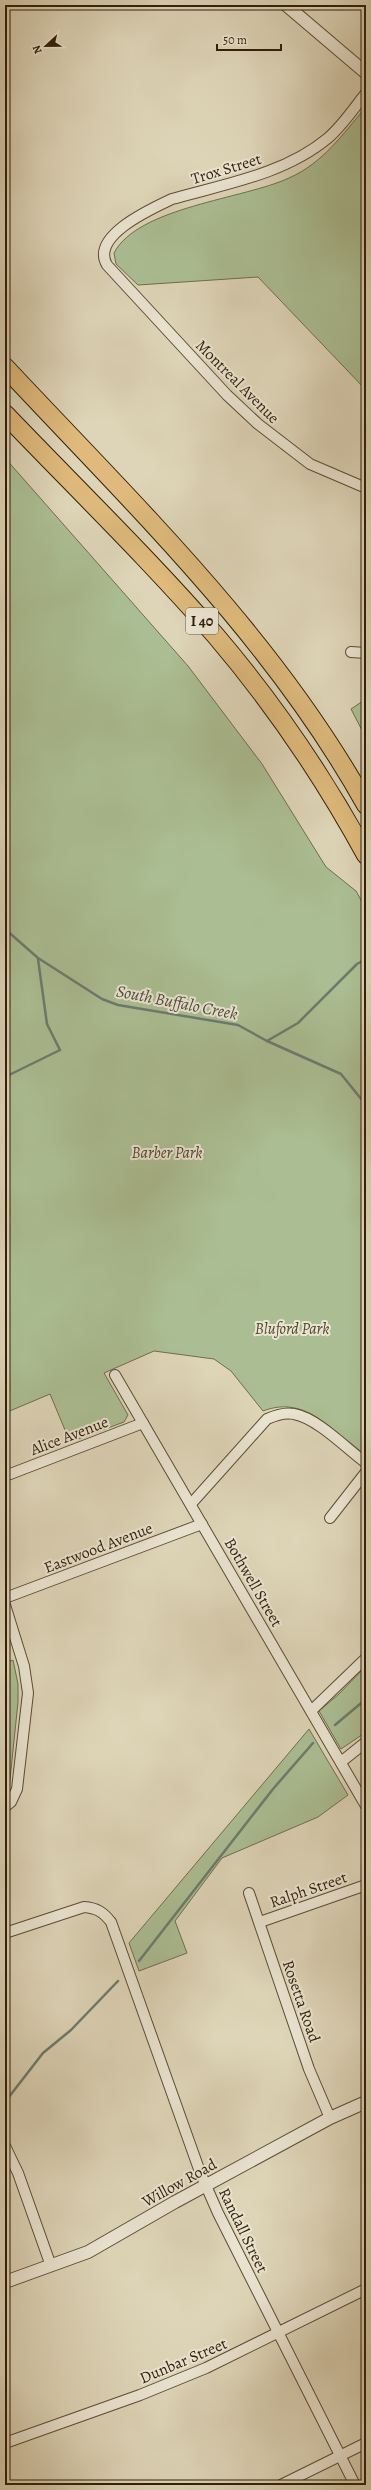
<svg xmlns="http://www.w3.org/2000/svg" width="371" height="2490" font-family="Alegreya,serif">
<style>
.green{fill:#abbe93;stroke:#6e6e4e}
.lines{fill:none;stroke-linecap:round;stroke-linejoin:round}
.stream{stroke:#6c7b70;stroke-width:2.5}
.minor-casing{stroke:#5c4c35;stroke-width:12}
.tertiary-casing{stroke:#5c4c35;stroke-width:14}
.motorway-casing{stroke:#301f09;stroke-width:20}
.minor{stroke:#eae4d1;stroke-width:10}
.tertiary{stroke:#eae4d1;stroke-width:12}
.motorway{stroke:#dfba7c;stroke-width:18}
.labels{text-anchor:middle;stroke-width:4;stroke-linejoin:round;paint-order:stroke}
.shield{fill:#eae4d1;stroke:#685a45;stroke-width:1}
.shield-label{font-size:15px;font-weight:bold;fill:#301f09}
.street-label{font-size:16px;fill:#301f09;stroke:#eae4d1}
.park-label{font-size:16px;font-style:italic;fill:#4f472c;stroke:#eae4d1}
.water-label{font-size:17px;font-style:italic;fill:#4e4d3c;stroke:#eae4d1}
</style>
<rect width="100%" height="100%" fill="#ded5b8"/>
<filter id="stains"><feTurbulence type="fractalNoise" baseFrequency=".005" numOctaves="4"/><feColorMatrix values="0 0 0 0 .2 0 0 0 0 .09 0 0 0 0 .02 0 0 0 .5 -.17"/></filter>
<radialGradient id="worn" r=".72"><stop offset=".6" stop-color="#630" stop-opacity="0"/><stop offset="1" stop-color="#630" stop-opacity=".3"/></radialGradient>
<g class="green">
<path d="M366 107V390L258 277 138 285 116 264 114 253C138 207 244 199 289 178 323 163 342 135 366 107Z"/>
<path d="M5 458 188 666 262 764 326 867 356 891 366 909V1457C334 1433 307 1394 263 1411L231 1371 214 1359 154 1351 104 1373 128 1415 124 1422 70 1442 50 1394 5 1413Z"/>
<path d="M366 699V738L351 709Z"/>
<path d="M13 1660 18 1684V1702L9 1789 5 1795V1663Z"/>
<path d="M366 1666V1732L341 1749 319 1711 339 1694Z"/>
<path d="M309 1729 348 1795 318 1817 222 1858 175 1921 187 1953 139 1971 129 1943Z"/>
</g>
<g class="lines">
<g class="stream">
<path d="M5 929 38 958 102 999 118 1005 238 1025 267 1041 341 1074 366 1105"/>
<path d="M267 1041 298 1023 357 964 366 959"/>
<path d="M5 1077 60 1050 47 1024 38 959"/>
<path d="M335 1725 366 1699"/>
<path d="M139 1961 273 1789 313 1743"/>
<path d="M5 2102 43 2053 71 2030 118 1981"/>
</g>
<defs>
<g id="minor">
<path d="M366 93C354 108 343 125 328 138 285 174 225 184 172 199 151 209 90 236 107 265L227 395 258 424 310 464 366 488"/>
<path d="M351 652 366 653"/>
<path d="M115 1375 366 1806"/>
<path d="M5 1476 143 1423"/>
<path d="M191 1504 267 1419C276 1415 285 1412 294 1414 317 1418 347 1449 366 1463"/>
<path d="M330 1518 366 1472"/>
<path d="M5 1598 202 1524"/>
<path d="M5 1605 24 1666 28 1693 17 1789 11 1802 5 1807"/>
<path d="M311 1711 366 1658"/>
<path d="M341 1762 366 1742"/>
<path d="M249 1893 309 2069 330 2118"/>
<path d="M260 1922 366 1885"/>
<path d="M5 1933 84 1907C97 1908 103 1912 111 1922L200 2172 218 2213 355 2485"/>
<path d="M5 2146 18 2173 51 2266"/>
<path d="M5 2443 140 2395 206 2368 366 2289"/>
<path d="M281 2485 366 2443"/>
</g>
<g id="tertiary">
<path d="M286 5 366 73"/>
<path d="M5 2282 88 2252 175 2202 330 2118 366 2102"/>
</g>
<g id="motorway">
<path d="M5 367C134 505 274 639 366 805"/>
<path d="M5 414C75 487 149 559 216 636 273 703 324 778 366 855"/>
</g>
</defs>
<use href="#minor" class="minor-casing"/>
<use href="#tertiary" class="tertiary-casing"/>
<use href="#motorway" class="motorway-casing"/>
<use href="#minor" class="minor"/>
<use href="#tertiary" class="tertiary"/>
<use href="#motorway" class="motorway"/>
</g>
<g class="labels">
<rect class="shield" x="186" y="608" width="32" height="26" rx="3"/>
<g class="shield-label">
<text x="202" y="626">I 40</text>
</g>
<g class="street-label">
<text transform="translate(226 168) rotate(-17)" y="6">Trox Street</text>
<text transform="translate(238 381) rotate(45)" y="6">Montreal Avenue</text>
<text transform="translate(69 1435) rotate(-21)" y="6">Alice Avenue</text>
<text transform="translate(98 1547) rotate(-21)" y="6">Eastwood Avenue</text>
<text transform="translate(254 1582) rotate(60)" y="6">Bothwell Street</text>
<text transform="translate(308 1889) rotate(-19)" y="6">Ralph Street</text>
<text transform="translate(302 2001) rotate(71)" y="6">Rosetta Road</text>
<text transform="translate(179 2182) rotate(-29)" y="6">Willow Road</text>
<text transform="translate(244 2230) rotate(64)" y="6">Randall Street</text>
<text transform="translate(183 2360) rotate(-23)" y="6">Dunbar Street</text>
</g>
<g class="park-label">
<text x="167" y="1158">Barber Park</text>
<text x="292" y="1334">Bluford Park</text>
</g>
<g class="water-label">
<text transform="translate(177 1002) rotate(11)" y="6">South Buffalo Creek</text>
</g>
</g>
<rect width="371" height="2490" fill="none" stroke="#ded5b8" stroke-width="20"/>
<rect x="6" y="6" width="359" height="2478" fill="none" stroke="#301f09" stroke-width="2"/>
<rect x="10" y="10" width="351" height="2470" fill="none" stroke="#301f09"/>
<g transform="translate(46 46) rotate(248)" stroke="#eae4d1" stroke-width="3" paint-order="stroke">
<path d="M0-3L7 15L0 10L-7 15Z" fill="#301f09"/>
<text y="-6" font-size="11" font-weight="bold" text-anchor="middle" fill="#301f09">N</text>
</g>
<path d="M217 44v6h64v-6" fill="none" stroke="#301f09" stroke-width="2"/>
<text x="223" y="44" font-size="12" fill="#301f09" stroke="#eae4d1" stroke-width="3" paint-order="stroke">50 m</text>
<rect width="100%" height="100%" filter="url(#stains)"/>
<rect width="100%" height="100%" fill="url(#worn)"/>
</svg>
